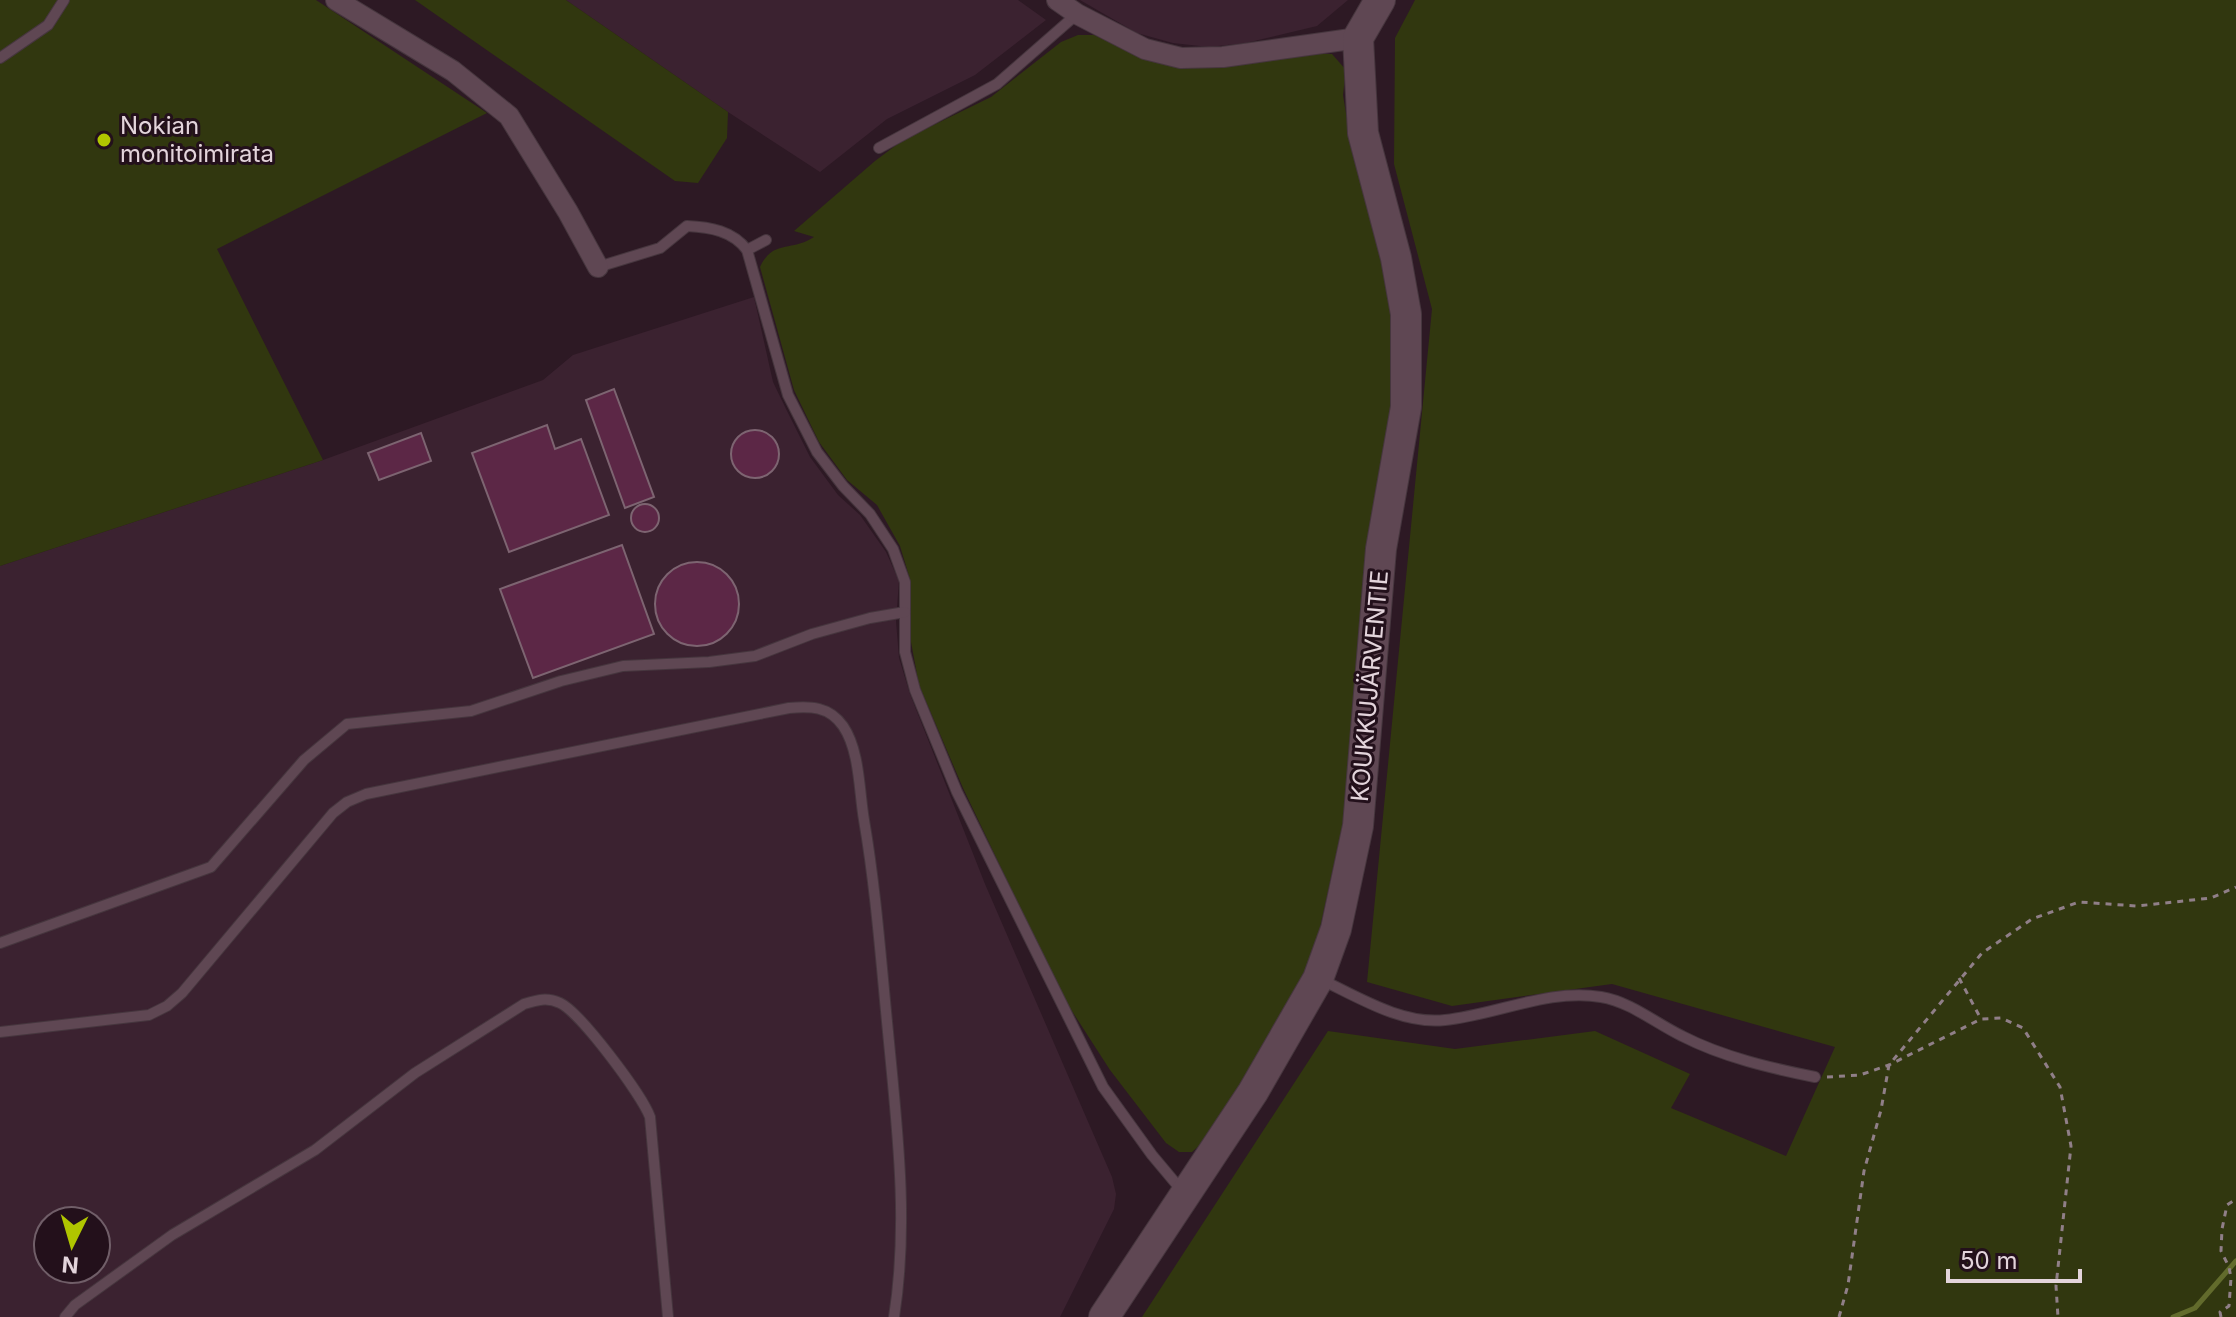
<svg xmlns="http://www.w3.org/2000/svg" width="2236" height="1317" font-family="Inter,sans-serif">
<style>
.built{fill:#3b2230;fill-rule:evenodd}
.green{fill:#31370f}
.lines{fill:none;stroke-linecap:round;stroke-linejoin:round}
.stream{stroke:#626b2c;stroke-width:5}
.building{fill:#5c2746;stroke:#7d6471;stroke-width:2}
.lane-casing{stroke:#46363e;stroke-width:12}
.street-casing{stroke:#46363e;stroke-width:22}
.secondary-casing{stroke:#46363e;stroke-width:32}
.path{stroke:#907f88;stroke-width:3;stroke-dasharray:6 6;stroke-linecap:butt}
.lane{stroke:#5f4753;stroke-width:10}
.street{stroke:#5f4753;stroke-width:20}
.secondary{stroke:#5f4753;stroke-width:30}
.poi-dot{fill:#b0c500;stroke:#23101b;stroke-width:3}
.labels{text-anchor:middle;stroke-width:6;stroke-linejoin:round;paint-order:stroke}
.poi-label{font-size:24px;fill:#e3d4db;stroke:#23101b;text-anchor:start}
.street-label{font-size:24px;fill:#e3d4db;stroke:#23101b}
</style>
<rect width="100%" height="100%" fill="#2d1924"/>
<g class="built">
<path d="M566 0H1018L1046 20 975 75 887 119 820 172 728 112Z"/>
<path d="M1080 0H1348L1317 26 1246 43 1209 47 1173 43 1137 33Z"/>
<path d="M754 297 773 382 786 409 810 457 838 495 860 515 886 552 899 581 896 621 899 658 910 694 985 884 1112 1177 1116 1194 1114 1209 1060 1317H0V566L323 460 543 380 573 355ZM48 1221H96V1269H48Z"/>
</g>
<g class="green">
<path d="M0 0H316L487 113 217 249 323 460 0 566Z"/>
<path d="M415 0H566L728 112 727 138 698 183 675 181Z"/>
<path d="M1415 0H2236V1317H1142L1328 1031 1455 1049 1595 1031 1690 1074 1671 1108 1786 1156 1835 1047 1612 984 1452 1006 1367 982 1432 309 1394 164 1395 38Z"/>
<path d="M1078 35H1094L1139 56 1227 66 1320 54H1332L1346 70 1343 95 1353 156 1383 251 1394 315 1393 405 1345 814 1317 941 1301 981 1213 1133 1192 1152H1179L1166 1143 1110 1070 1061 994 963 788 919 685 911 642 910 579 900 546 877 505 847 480 819 442 794 390 760 267C773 239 792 252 814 237L794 231 875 161 903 140 991 97 1061 42Z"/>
</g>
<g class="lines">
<path class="stream" d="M2173 1317 2195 1308 2236 1261"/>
</g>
<g class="building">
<path d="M614 389 654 497 625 508 586 400Z"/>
<path d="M547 425 555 449 581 439 609 515 509 552 472 453Z"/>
<circle cx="755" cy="454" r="24"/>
<path d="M421 433 431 461 379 480 368 453Z"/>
<circle cx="645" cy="518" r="14"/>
<path d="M622 545 654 634 533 678 500 589Z"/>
<circle cx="697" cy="604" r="42"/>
</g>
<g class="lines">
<defs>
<g id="lane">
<path d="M0 58 48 25 64 0"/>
<path d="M879 148 997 84 1077 14"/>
<path d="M747 250 766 240"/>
<path d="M598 267 660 248 687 226C710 227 733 231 747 250L788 395 817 452 843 486 870 514 893 549 905 582V652L915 690 957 792 1103 1087 1152 1155 1183 1192"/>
<path d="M0 943 211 867 304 760 347 724 471 711 561 681 623 666 709 662 755 656 812 634 870 618 905 612"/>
<path d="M1320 979C1358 997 1402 1025 1445 1020 1496 1015 1549 988 1601 997 1631 1002 1655 1023 1682 1036 1723 1057 1770 1068 1815 1077"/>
<path d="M0 1032 149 1015 167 1006 182 993 333 813 347 802 366 794 789 708C810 706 829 706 843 726 860 751 859 791 864 820 876 890 881 961 888 1032 897 1127 909 1222 894 1317"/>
<path d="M65 1317 75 1305 172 1235 315 1150 415 1073 524 1004C537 1000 547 997 560 1003 580 1012 642 1095 650 1117L668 1317"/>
</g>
<g id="street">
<path d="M336 0 453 71 509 116 568 212 598 267"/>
<path d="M1057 0 1077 14 1145 49 1181 58 1223 57 1358 38"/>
</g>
<path id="secondary" d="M1104 1317 1253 1092 1318 979 1336 929 1358 826 1381 549 1406 407V314L1396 258 1363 133 1358 38 1380 0"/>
</defs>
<use href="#lane" class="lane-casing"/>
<use href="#street" class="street-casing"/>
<use href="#secondary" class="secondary-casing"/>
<g class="path">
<path d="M1959 978 1981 1019"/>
<path d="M1827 1077 1860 1075 1889 1065 1981 1019 2001 1018 2023 1028 2060 1087 2071 1146 2056 1286 2058 1317"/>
<path d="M1839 1317 1848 1285 1864 1171 1881 1110 1889 1065 1982 953 2032 919 2079 902 2137 906 2211 898 2236 887"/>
<path d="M2221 1317 2220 1312 2229 1306 2231 1278 2229 1267 2221 1251 2222 1229 2227 1205 2236 1199"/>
</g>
<use href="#lane" class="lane"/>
<use href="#street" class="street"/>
<use href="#secondary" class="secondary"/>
</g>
<circle class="poi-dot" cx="104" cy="140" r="8"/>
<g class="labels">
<g class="poi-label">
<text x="120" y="134">Nokian<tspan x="120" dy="28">monitoimirata</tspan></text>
</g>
<g class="street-label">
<text transform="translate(1370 686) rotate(-85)" y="8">KOUKKUJÄRVENTIE</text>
</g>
</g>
<g transform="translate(72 1245) rotate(185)"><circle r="38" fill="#23101b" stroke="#705e68" stroke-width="2"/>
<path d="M0-6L14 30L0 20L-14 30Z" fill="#b0c500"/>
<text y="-12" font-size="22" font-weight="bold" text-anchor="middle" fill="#e3d4db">N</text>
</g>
<path d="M1948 1269v12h132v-12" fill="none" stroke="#e3d4db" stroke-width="4"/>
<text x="1960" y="1269" font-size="24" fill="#e3d4db" stroke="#23101b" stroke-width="6" paint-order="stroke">50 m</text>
</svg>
